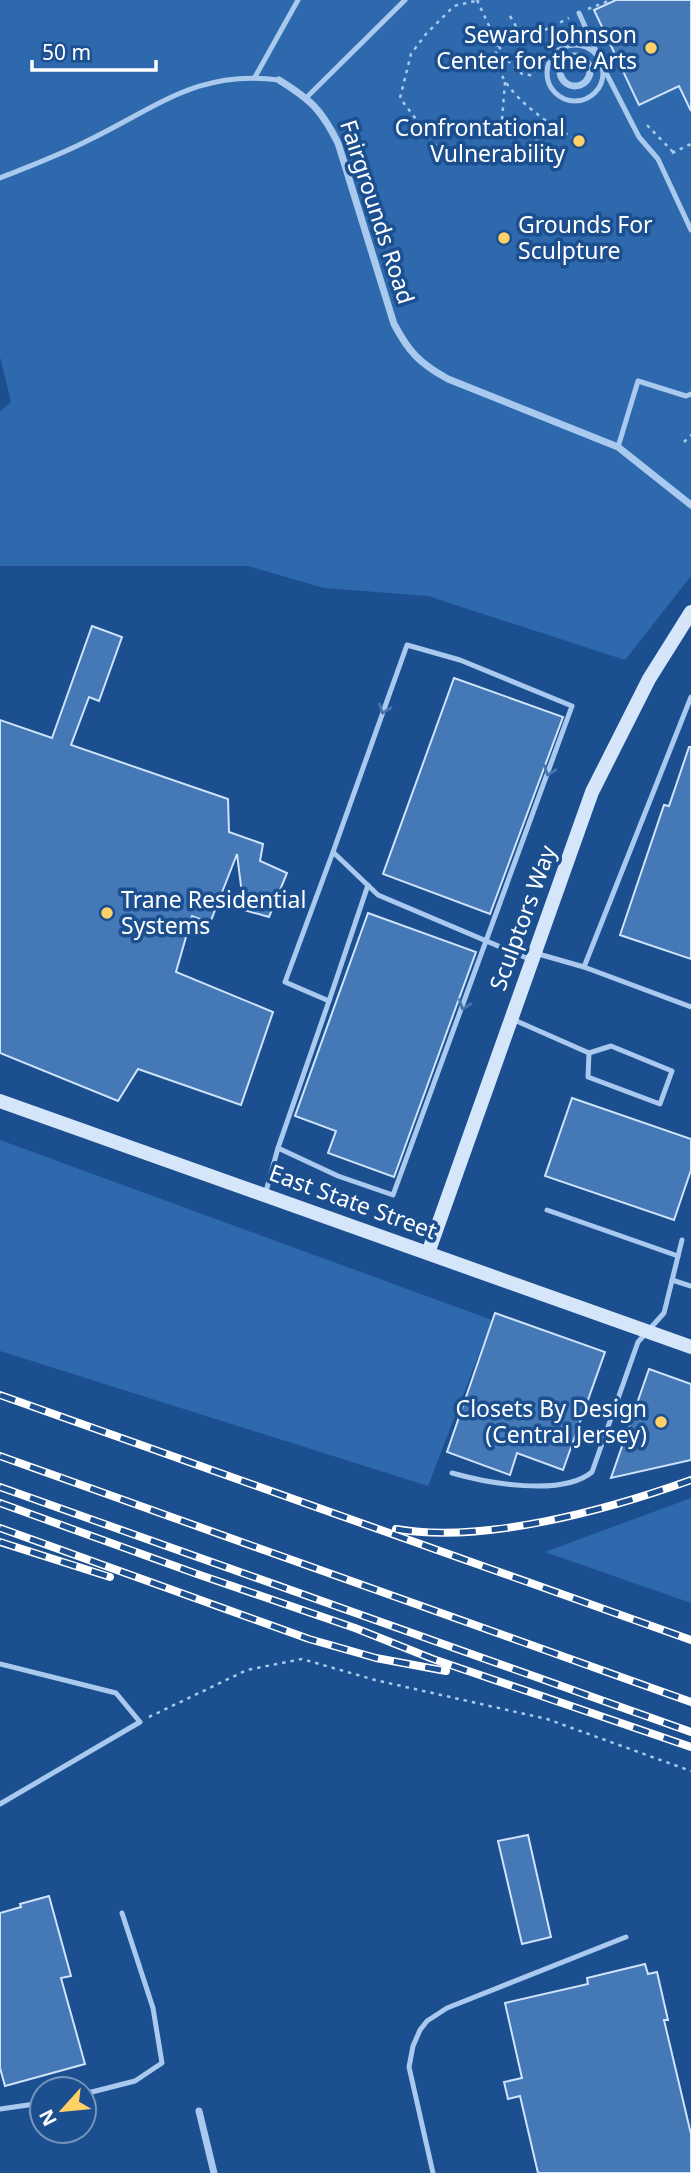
<svg xmlns="http://www.w3.org/2000/svg" width="691" height="2173" font-family="'Noto Sans',sans-serif">
<style>
.green{fill:#2e69ad}
.building{fill:#4478b7;stroke:#cfe3fa;stroke-width:2}
.lines{fill:none;stroke-linecap:round;stroke-linejoin:round}
.path{stroke:#a9c9ee;stroke-width:2.5;stroke-dasharray:3.5 5;stroke-linecap:butt}
.lane{stroke:#a9c9ee;stroke-width:5}
.street{stroke:#a9c9ee;stroke-width:7}
.secondary{stroke:#d6e6fa;stroke-width:14}
.rail-casing{stroke:#fff;stroke-width:8}
.rail{stroke:#1b4f8f;stroke-width:5;stroke-dasharray:16;stroke-linecap:butt}
.oneway{stroke:#4674ac}
.poi-dot{fill:#ffd166;stroke:#1b4f8f;stroke-width:2.5}
.labels{text-anchor:middle;stroke-width:7;stroke-linejoin:round;paint-order:stroke}
.poi-label{font-size:23px;fill:#fff;stroke:#1b4f8f;text-anchor:end}
.street-label{font-size:23px;fill:#fff;stroke:#1b4f8f}
</style>
<rect width="100%" height="100%" fill="#1b4f8f"/>
<g class="green">
<path d="M0 0H691V576L625 660 428 596 324 588 248 566H0V411L11 402 0 357Z"/>
<path d="M0 1140 492 1320 428 1486 0 1351Z"/>
<path d="M691 1498V1603L545 1552Z"/>
</g>
<g class="building">
<path d="M616 0H691V111L679 86 639 105 594 10Z"/>
<path d="M92 626 122 637 99 701 89 697 71 745 228 799 229 832 263 844 260 861 287 873 269 917 244 910 237 854 210 923 192 916 176 972 273 1012 241 1105 138 1069 118 1101 0 1053V720L52 738Z"/>
<path d="M454 678 563 717 490 914 383 874Z"/>
<path d="M689 747H691V959L620 935 664 805 669 806Z"/>
<path d="M368 913 476 952 394 1177 328 1153 336 1131 295 1116Z"/>
<path d="M572 1098 691 1139V1170L674 1220 545 1176Z"/>
<path d="M495 1313 605 1352 563 1470 517 1453 510 1475 447 1452Z"/>
<path d="M649 1369 691 1384V1460L611 1478Z"/>
<path d="M528 1835 551 1937 522 1944 498 1841Z"/>
<path d="M49 1896 71 1976 61 1978 85 2064 5 2086 0 2068V1913L21 1907 20 1904Z"/>
<path d="M645 1964 648 1974 657 1972 668 2020H664L691 2134V2173H538L520 2096 508 2099 504 2082 522 2078 505 2003 588 1984 587 1978Z"/>
</g>
<g class="lines">
<g class="path">
<path d="M477 0 497 43 506 59 522 74 536 76"/>
<path d="M588 9 611 0"/>
<path d="M510 16 524 40 569 18"/>
<path d="M497 43C487 84 543 120 573 138"/>
<path d="M505 82 502 120C515 130 533 124 539 147"/>
<path d="M647 125 674 153"/>
<path d="M672 153 691 144"/>
<path d="M446 159 400 98 411 54 426 34 454 6 480 0"/>
<path d="M684 442 691 435"/>
<path d="M149 1717 247 1670 302 1659 375 1680 547 1719 691 1771"/>
</g>
<g class="lane">
<path d="M579 13 597 53"/>
<circle cx="575" cy="73" r="28"/>
<path d="M601 63 639 137 658 159 691 230"/>
<path d="M255 77 298 0"/>
<path d="M307 97 405 0"/>
<path d="M0 178C30 166 60 155 89 140 157 107 199 69 279 80"/>
<path d="M618 447 638 381 686 396 691 394"/>
<path d="M333 852 407 645 460 660 572 706 393 1195 338 1176 278 1148 329 1001 285 982 333 852 378 895 529 959"/>
<path d="M535 953 584 967 691 697"/>
<path d="M584 967 691 1007"/>
<path d="M329 1001 368 885"/>
<path d="M512 1019 589 1053 611 1046 672 1071 660 1104 588 1077 589 1053"/>
<path d="M265 1195 278 1148"/>
<path d="M547 1210 678 1256"/>
<path d="M672 1280 691 1286"/>
<path d="M452 1473C487 1483 562 1497 592 1472L638 1342 664 1313 682 1240"/>
<path d="M0 1664 116 1693 140 1722 0 1804"/>
<path d="M84 2094 135 2081 162 2063 153 2008 122 1913"/>
<path d="M0 2109 42 2103"/>
<path d="M433 2173 409 2067 413 2046 420 2030 427 2021 447 2008 626 1937"/>
</g>
<g class="street">
<circle cx="575" cy="71" r="15"/>
<path d="M279 80C311 100 321 109 338 143L394 324C409 352 419 363 448 379L618 447 691 505"/>
<path d="M199 2111 214 2173"/>
</g>
<g class="secondary">
<path d="M0 1101 691 1347"/>
<path d="M428 1253 592 792 649 679 691 612"/>
</g>
<defs>
<g id="rail">
<path d="M0 1395 691 1640"/>
<path d="M0 1456 691 1702"/>
<path d="M0 1487 691 1732"/>
<path d="M0 1503 197 1574 355 1628 433 1659 691 1747"/>
<path d="M0 1528 309 1639 376 1658 446 1671"/>
<path d="M396 1529C484 1544 607 1510 691 1480"/>
<path d="M0 1542 110 1577"/>
</g>
</defs>
<use href="#rail" class="rail-casing"/>
<use href="#rail" class="rail"/>
</g>
<defs><path id="oneway-chevron" d="M-2-3.5L2.5 0L-2 3.5" fill="none" stroke-width="1.6" stroke-linecap="round" stroke-linejoin="round" transform="scale(1.75)"/></defs>
<g class="oneway">
<use href="#oneway-chevron" transform="translate(384 709) rotate(110)"/>
<use href="#oneway-chevron" transform="translate(549 771) rotate(110)"/>
<use href="#oneway-chevron" transform="translate(464 1005) rotate(110)"/>
</g>
<g class="poi-dot">
<circle cx="651" cy="48" r="7"/>
<circle cx="579" cy="141" r="7"/>
<circle cx="504" cy="238" r="7"/>
<circle cx="107" cy="913" r="7"/>
<circle cx="661" cy="1422" r="7"/>
</g>
<g class="labels">
<g class="poi-label">
<text x="637" y="43">Seward Johnson<tspan x="637" dy="26">Center for the Arts</tspan></text>
<text x="565" y="136">Confrontational<tspan x="565" dy="26">Vulnerability</tspan></text>
<text x="518" y="233" text-anchor="start">Grounds For<tspan x="518" dy="26">Sculpture</tspan></text>
<text x="121" y="908" text-anchor="start">Trane Residential<tspan x="121" dy="26">Systems</tspan></text>
<text x="647" y="1417">Closets By Design<tspan x="647" dy="26">(Central Jersey)</tspan></text>
</g>
<g class="street-label">
<text transform="translate(377 212) rotate(72)" y="8">Fairgrounds Road</text>
<text transform="translate(523 918) rotate(-70)" y="8">Sculptors Way</text>
<text transform="translate(353 1202) rotate(20)" y="8">East State Street</text>
</g>
</g>
<g transform="translate(63 2110) rotate(243)"><circle r="33" fill="#1b4f8f" stroke="#7695bc" stroke-width="2"/>
<path d="M0-5L12 26L0 18L-12 26Z" fill="#ffd166"/>
<text y="-10" font-size="19" font-weight="bold" text-anchor="middle" fill="#ffffff">N</text>
</g>
<path d="M32 60v10h124v-10" fill="none" stroke="#ffffff" stroke-width="3.5"/>
<text x="42" y="60" font-size="21" fill="#ffffff" stroke="#1b4f8f" stroke-width="5" paint-order="stroke">50 m</text>
</svg>
